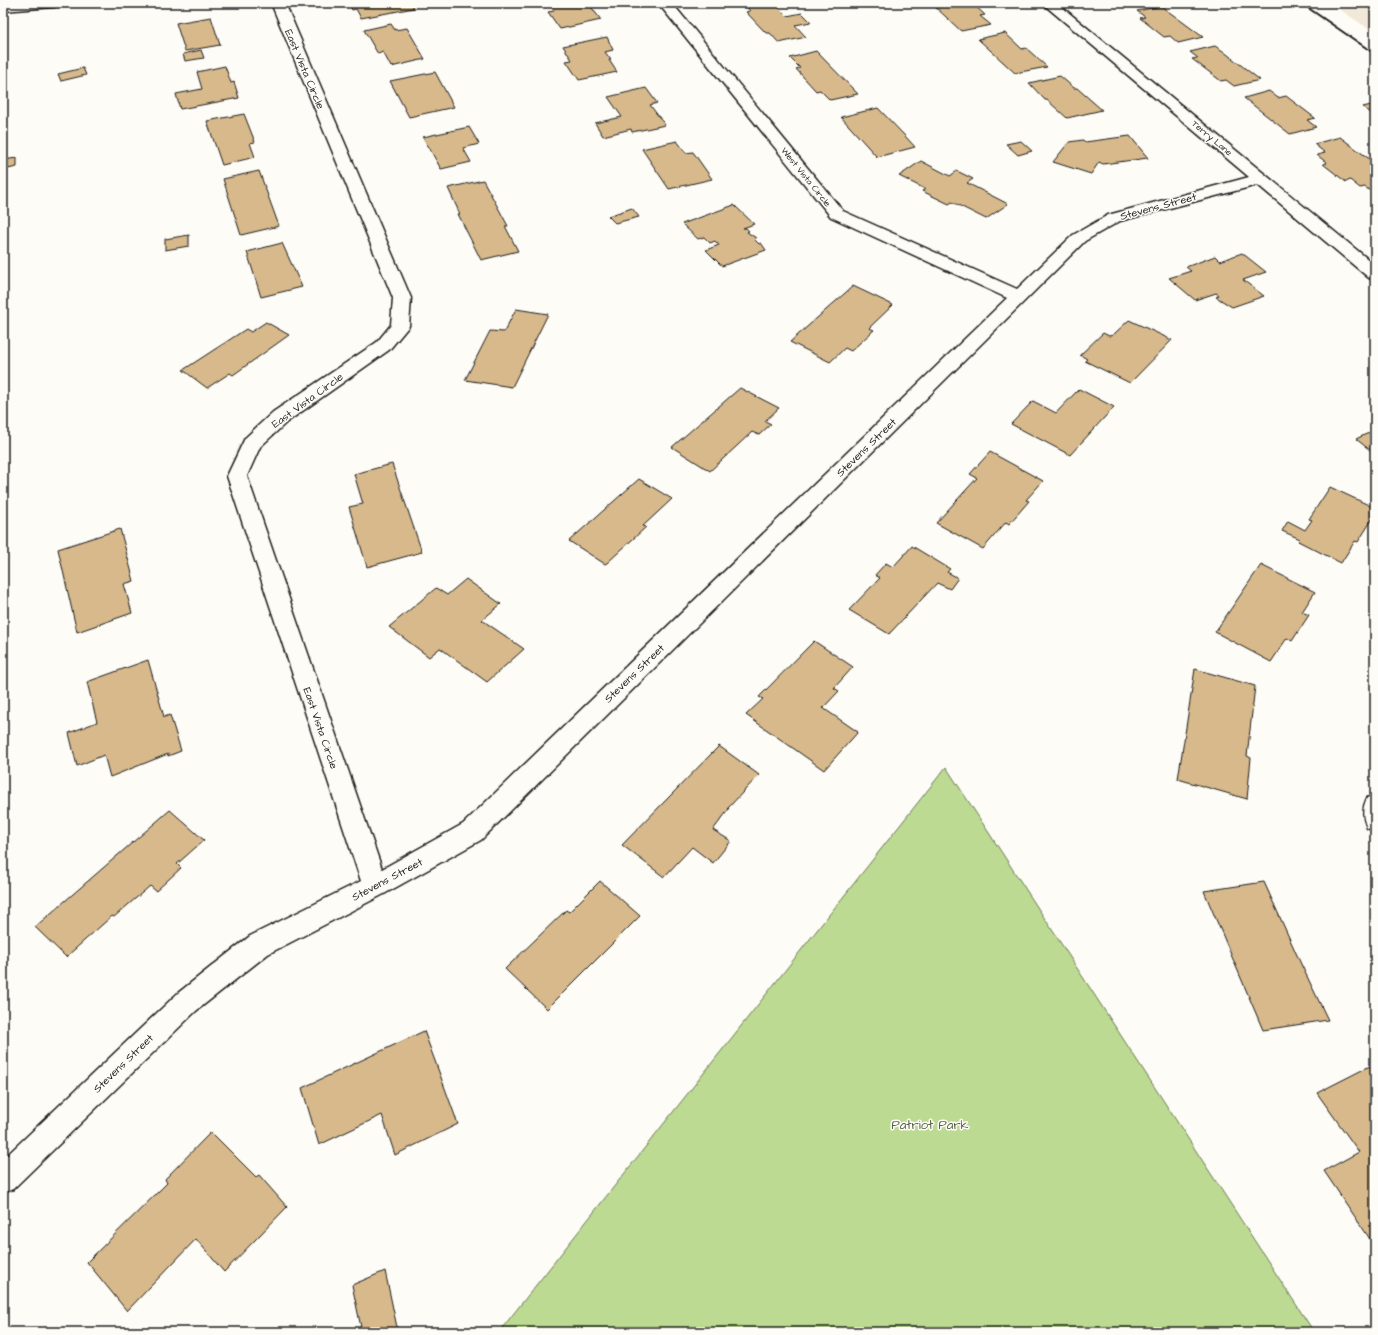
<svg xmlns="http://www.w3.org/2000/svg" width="1378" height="1335" font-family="'Architects Daughter',sans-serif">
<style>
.built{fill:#f2e8d7}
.green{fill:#bcda92;stroke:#6c7b57}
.building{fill:#d7b98b;stroke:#1c1c1c}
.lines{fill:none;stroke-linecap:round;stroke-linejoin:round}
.minor-casing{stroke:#1c1c1c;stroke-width:3}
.minor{fill:#fdfcf7;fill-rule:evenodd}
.rail{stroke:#1c1c1c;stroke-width:2}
.labels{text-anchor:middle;stroke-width:3;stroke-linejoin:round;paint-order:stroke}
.far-street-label{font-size:9px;fill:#1c1c1c;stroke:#fdfcf7}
.street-label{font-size:11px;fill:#1c1c1c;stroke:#fdfcf7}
.near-park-label{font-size:13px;fill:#545e45;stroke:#fdfcf7}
</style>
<rect width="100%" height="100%" fill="#fdfcf7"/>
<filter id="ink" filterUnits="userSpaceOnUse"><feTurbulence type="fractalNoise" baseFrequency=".025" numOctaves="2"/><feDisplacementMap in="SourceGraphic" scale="8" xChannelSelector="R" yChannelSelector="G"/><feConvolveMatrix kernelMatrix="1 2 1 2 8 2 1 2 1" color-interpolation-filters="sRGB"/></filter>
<g filter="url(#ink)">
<path class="built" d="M1330 3H1375V33Z"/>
<path class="green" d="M946 767 1314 1332H499Z"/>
<g class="building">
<path d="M349 3H411L414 8 361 18 356 9 352 10Z"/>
<path d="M549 3 589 4 601 20 560 29 548 12 554 11Z"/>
<path d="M761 3H774L787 16 802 13 811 22 795 25 806 37 779 43 770 33H766L746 12 750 11 746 6Z"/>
<path d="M931 3H972L985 15 980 16 991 25 961 31Z"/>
<path d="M1161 6 1203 37 1178 43 1170 36 1164 37 1140 18 1145 17 1137 11Z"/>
<path d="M211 17 220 45 185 51 176 23Z"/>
<path d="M391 24 395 30 407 28 425 59 391 67 383 52 378 54 364 30Z"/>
<path d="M1005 33 1022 49 1026 48 1047 67 1015 73 978 39Z"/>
<path d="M607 37 613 50 605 52 611 60H609L617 72 579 80 566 61 572 60 563 46Z"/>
<path d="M1215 46 1223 51 1260 80 1234 86 1226 80 1221 81 1192 59 1198 58 1190 52Z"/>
<path d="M201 50 204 58 185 61 183 54Z"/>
<path d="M816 51 858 94 830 100 820 90 816 91 796 69 800 68 790 58Z"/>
<path d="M225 66 231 83 234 82 239 98 180 109 176 94 202 89 197 72Z"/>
<path d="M83 68 86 75 61 81 58 74Z"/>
<path d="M435 72 454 107 409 117 390 81Z"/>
<path d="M1060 76 1074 88H1077L1102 110 1067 118 1047 100H1045L1029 83Z"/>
<path d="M646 88 657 103 650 105 665 125 632 132 631 129 603 136 595 123 622 117 608 97Z"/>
<path d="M1269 91 1278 98 1286 96 1315 118 1307 120 1316 127 1290 134 1244 98Z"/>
<path d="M1375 104V116L1363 107Z"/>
<path d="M878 108 905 136 915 147 877 157 841 117Z"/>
<path d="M244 114 255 142 250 143 255 157 222 165 207 121Z"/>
<path d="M469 127 479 144 463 148 471 162 441 169 423 137Z"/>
<path d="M1130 136 1148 158 1103 164 1099 162 1091 174 1053 162 1069 142 1083 140 1085 142Z"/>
<path d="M1340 137 1375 163V195L1365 187 1360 188 1350 180 1346 182 1323 164 1327 163 1317 155 1325 153 1314 144Z"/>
<path d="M677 141 686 153 693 152 712 179 669 189 642 149Z"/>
<path d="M1021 141 1032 151 1018 155 1006 144Z"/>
<path d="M17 158V167L3 170V160Z"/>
<path d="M921 161 950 176 957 171 973 179 967 183 1008 204 986 219 952 202 949 204 922 191 925 189 899 176Z"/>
<path d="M259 171 279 226 241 235 223 179Z"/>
<path d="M483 180 508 226H505L518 251 481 260 458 214H460L448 188Z"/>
<path d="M734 205 754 224 743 228H746L749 231 747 232 756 238 754 239 759 244 761 243 766 250 722 266 706 250 719 245 715 241 710 243 704 237 698 239 682 224Z"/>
<path d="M632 208 639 217 615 223 608 216Z"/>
<path d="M189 235V246L165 250V239Z"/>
<path d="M282 243 302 287 261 297 247 252Z"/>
<path d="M1242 253 1266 272 1243 280 1264 296 1232 307 1216 297 1219 295 1216 293 1195 300 1169 278 1191 271 1186 267 1215 256 1220 261Z"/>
<path d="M853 286 893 305 869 328 874 330 851 351 845 348 830 362 790 342Z"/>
<path d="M516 309 548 314 512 387 465 380 490 331 504 332Z"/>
<path d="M1129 320 1172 340 1130 383 1085 361 1087 359 1080 355 1103 333 1109 336 1113 335Z"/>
<path d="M266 322 289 335 233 375 230 373 207 388 183 370 246 329 251 332Z"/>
<path d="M740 388 779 408 765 421 771 424 759 435 752 432 710 471 672 447Z"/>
<path d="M1079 389 1114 407 1070 455 1011 424 1033 401 1056 413Z"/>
<path d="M1375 430V454L1356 439Z"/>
<path d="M990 452 1043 481 1026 500 1029 501 1009 524 1006 522 983 549 936 523 977 478 970 474Z"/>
<path d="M392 464 422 552 367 567 349 507 363 504 354 474Z"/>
<path d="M639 479 672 499 643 526 646 527 607 563 605 564 569 541Z"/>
<path d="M1330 487 1375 508V515L1358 542 1355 541 1341 563 1298 541 1300 539 1282 531 1288 521 1305 530 1312 520 1309 519Z"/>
<path d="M120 529 134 581 124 584 132 613 77 632 58 549Z"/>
<path d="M912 546 950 569 947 572 958 578 950 589 937 583 889 634 849 610 880 578 875 575 886 563 893 567Z"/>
<path d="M1261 565 1315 592 1302 612 1309 615 1292 641 1287 638 1271 662 1215 632Z"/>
<path d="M466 579 501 604 482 620 524 649 487 682 440 648 429 657 389 627 436 588 447 595Z"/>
<path d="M814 641 853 667 834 688 839 691 823 708 858 732 824 770 746 715 763 699 759 697Z"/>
<path d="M148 660 164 717 170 715 181 751 168 756V754L110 777 104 755 77 766 69 733 97 722 87 682Z"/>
<path d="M1195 669 1255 686 1247 756 1251 758 1247 799 1178 779Z"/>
<path d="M719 746 759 775 728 808 729 809 713 830 731 841 713 863 692 847 664 877 622 845Z"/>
<path d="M170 810 204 840 177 864 181 868 156 891 150 886 114 917 112 916 66 957 35 927Z"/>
<path d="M600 881 640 916 547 1009 505 969 566 910 569 912Z"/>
<path d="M1264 882 1301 964 1328 1020 1263 1030 1204 891Z"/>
<path d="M424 1031 458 1124 395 1155 382 1115 319 1145 302 1088Z"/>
<path d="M1370 1066 1375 1072 1374 1245 1324 1171 1359 1152 1317 1093Z"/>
<path d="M211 1132 256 1177 259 1175 287 1207 224 1272 196 1239 127 1311 87 1262 167 1183 165 1179Z"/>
<path d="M385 1271 398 1332H362L352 1285Z"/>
</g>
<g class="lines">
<defs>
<g id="minor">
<path d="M3 3H61L59 6 54 7 3 11Z"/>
<path d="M271 3H285L411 298 409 326 389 350 287 422 260 447 247 476 382 869 463 824 1007 298 831 217 658 3H672L843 211 1017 289 1073 235 1108 215 1249 177 1042 3H1057L1375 265V279L1369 278 1258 185 1120 221 1085 241 481 840 384 894 268 954 196 1011 13 1189 3 1193V1159L178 993 250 936 361 881 227 476 245 438 273 412 377 342 391 325 393 298Z"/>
<path d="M1375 794V831L1367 828C1362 817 1362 808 1367 798Z"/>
</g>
</defs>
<use href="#minor" class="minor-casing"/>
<use href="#minor" class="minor"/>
<path class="rail" d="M1301 3 1375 54"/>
</g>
</g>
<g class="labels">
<g class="far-street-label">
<text transform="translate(1212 138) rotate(40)" y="3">Terry Lane</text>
<text transform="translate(806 177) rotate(51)" y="3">West Vista Circle</text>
</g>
<g class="street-label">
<text transform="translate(305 69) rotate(67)" y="4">East Vista Circle</text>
<text transform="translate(1158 206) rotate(-15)" y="4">Stevens Street</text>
<text transform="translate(307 400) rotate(-36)" y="4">East Vista Circle</text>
<text transform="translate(866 447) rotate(-44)" y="4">Stevens Street</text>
<text transform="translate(634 673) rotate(-44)" y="4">Stevens Street</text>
<text transform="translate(321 728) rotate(71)" y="4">East Vista Circle</text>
<text transform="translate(387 879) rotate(-28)" y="4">Stevens Street</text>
<text transform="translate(123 1063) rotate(-44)" y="4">Stevens Street</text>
</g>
<g class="near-park-label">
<text x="930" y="1129">Patriot Park</text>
</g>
</g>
<rect width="1378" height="1335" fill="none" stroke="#fdfcf7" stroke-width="16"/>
<rect x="8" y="8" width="1362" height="1319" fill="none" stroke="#1c1c1c" stroke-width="1.5" filter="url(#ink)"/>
</svg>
